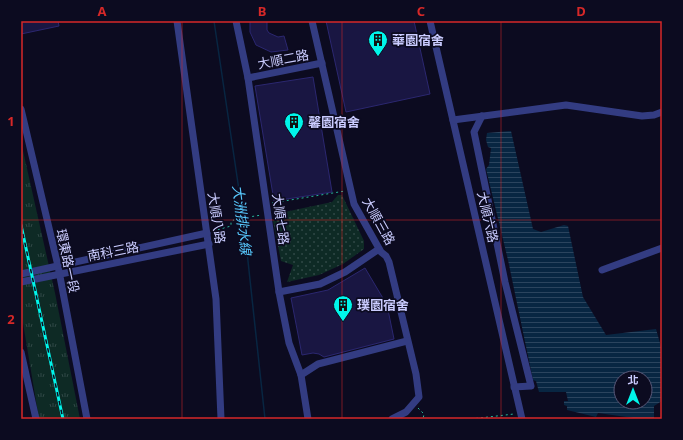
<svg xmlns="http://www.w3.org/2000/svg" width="683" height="440" font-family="'Noto Sans','Noto Sans TC',sans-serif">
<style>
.grass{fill:url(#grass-tufts)}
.park{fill:url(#park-dots)}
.water{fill:url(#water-rules);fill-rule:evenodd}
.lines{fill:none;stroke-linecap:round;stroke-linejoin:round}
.stream{stroke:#082642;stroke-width:1.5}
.building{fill:#191642;stroke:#2b2770}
.path{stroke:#26b89a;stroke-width:1;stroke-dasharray:2 3;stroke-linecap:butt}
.minor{stroke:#333c82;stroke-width:7}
.rail-casing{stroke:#00f5ea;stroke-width:3}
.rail{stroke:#0c0b20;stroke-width:1.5;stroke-dasharray:4.5;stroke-linecap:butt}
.grid{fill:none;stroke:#d62828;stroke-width:1;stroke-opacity:0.55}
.labels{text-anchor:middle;stroke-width:3.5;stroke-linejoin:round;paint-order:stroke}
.poi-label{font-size:13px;font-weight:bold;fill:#caccff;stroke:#0c0b20;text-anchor:start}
.street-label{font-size:13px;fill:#caccff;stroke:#0c0b20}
.water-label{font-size:14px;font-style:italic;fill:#58caff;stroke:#0c0b20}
.neatline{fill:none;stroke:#d62828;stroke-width:1.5}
.grid-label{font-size:13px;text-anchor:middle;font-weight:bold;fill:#d62828}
</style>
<defs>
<pattern id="grass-tufts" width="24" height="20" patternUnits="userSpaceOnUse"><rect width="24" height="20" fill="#0e2a25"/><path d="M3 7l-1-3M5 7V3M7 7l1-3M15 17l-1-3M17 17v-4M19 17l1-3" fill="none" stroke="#304846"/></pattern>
<pattern id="park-dots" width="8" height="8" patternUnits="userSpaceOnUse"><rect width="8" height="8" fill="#0e2a25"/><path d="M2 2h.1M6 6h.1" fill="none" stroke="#304846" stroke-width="1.8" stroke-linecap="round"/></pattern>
<pattern id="water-rules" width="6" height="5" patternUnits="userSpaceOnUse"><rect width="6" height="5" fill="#082642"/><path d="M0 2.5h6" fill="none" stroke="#2b445e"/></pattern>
</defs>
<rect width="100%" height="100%" fill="#0c0b20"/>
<path class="grass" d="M21 142 55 293 80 419H39L21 311Z"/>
<path class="park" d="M338 195H342L364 241V249L343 264 319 275 287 282 293 265 281 261 273 221 280 213 332 202Z"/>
<path class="water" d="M511 131 533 229 541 232 564 225 568 226 583 297 606 335 656 329 662 350V401L654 406V419H641L598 413 596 417 567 410V406L564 405V401H568L566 392H539L536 381 533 380 508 260 486 169 489 165 491 148 488 147 486 140 487 133ZM621 378H645V402H621Z"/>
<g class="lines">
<g class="stream">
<path d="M214 21 244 224 265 419"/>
<path d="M527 419H528"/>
</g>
</g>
<g class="building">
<path d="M21 21H58L59 26 21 34Z"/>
<path d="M250 21H267V30L269 33 278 37 284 36 288 50 271 52 256 45 250 32Z"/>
<path d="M326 21H414L430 94 346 112Z"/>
<path d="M313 77 332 192 274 201 255 86Z"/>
<path d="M365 268 387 305 394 339 324 357 319 354 313 353 302 355 291 298 328 290Z"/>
</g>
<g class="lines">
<g class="path">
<path d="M272 203 345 191"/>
<path d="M213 231 231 226V222L235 219 262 215"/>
<path d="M418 408 424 414 423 419"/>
<path d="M471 419 514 414"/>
</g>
<g class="minor">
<path d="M177 21 216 299 221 419"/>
<path d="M236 21 248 78 279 292 289 343 301 375 308 419"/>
<path d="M312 21 354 204 381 252 386 256 389 262 416 374 419 397 406 412 392 419"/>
<path d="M430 21 522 419"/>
<path d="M248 78 322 63"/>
<path d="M21 109 58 266 87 419"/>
<path d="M482 116 474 132 505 282 531 386 514 387"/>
<path d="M453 120 566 105 642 116 654 115 662 112"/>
<path d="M602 270 662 248"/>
<path d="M21 274 207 233"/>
<path d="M21 282 209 244"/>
<path d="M279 292 320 284 345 272 379 249"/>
<path d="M21 352 36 419"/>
<path d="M301 375 318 364 407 341"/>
</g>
<defs>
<path id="rail" d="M21 225 63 419"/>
</defs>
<use href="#rail" class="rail-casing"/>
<use href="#rail" class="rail"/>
</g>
<path class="grid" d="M182 21V419M342 21V419M501 21V419M21 220H662"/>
<defs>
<symbol id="building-pin" viewBox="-11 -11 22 30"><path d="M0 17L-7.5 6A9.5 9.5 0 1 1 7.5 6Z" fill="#00f5ea" stroke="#0c0b20"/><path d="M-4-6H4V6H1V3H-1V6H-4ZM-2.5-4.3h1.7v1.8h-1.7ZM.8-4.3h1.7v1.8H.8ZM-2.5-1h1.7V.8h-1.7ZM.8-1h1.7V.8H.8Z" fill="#111"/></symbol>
</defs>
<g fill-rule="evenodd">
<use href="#building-pin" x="367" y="29" width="22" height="30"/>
<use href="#building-pin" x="283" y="111" width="22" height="30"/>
<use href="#building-pin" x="332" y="294" width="22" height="30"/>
</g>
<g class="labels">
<g class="poi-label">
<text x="392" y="45">華園宿舍</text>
<text x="308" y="127">馨園宿舍</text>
<text x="357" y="310">璞園宿舍</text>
</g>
<g class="street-label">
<text transform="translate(283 59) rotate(-11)" y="5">大順二路</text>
<text transform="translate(488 217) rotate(77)" y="5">大順六路</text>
<text transform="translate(217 218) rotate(81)" y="5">大順八路</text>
<text transform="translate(281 219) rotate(82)" y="5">大順七路</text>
<text transform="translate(379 221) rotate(61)" y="5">大順三路</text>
<text transform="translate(113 251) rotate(-11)" y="5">南科三路</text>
<text transform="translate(68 261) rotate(78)" y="5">環東路一段</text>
</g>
<g class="water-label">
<text transform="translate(242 220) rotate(83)" y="5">大洲排水線</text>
</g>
</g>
<rect width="683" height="440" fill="none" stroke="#0c0b20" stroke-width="44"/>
<g transform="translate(633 390)"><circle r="19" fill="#0c0b20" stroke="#585879"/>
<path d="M0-3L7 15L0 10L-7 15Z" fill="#00f5ea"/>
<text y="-6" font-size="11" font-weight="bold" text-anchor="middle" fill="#caccff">北</text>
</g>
<rect x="22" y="22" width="639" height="396" class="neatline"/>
<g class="grid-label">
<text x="102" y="16">A</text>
<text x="262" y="16">B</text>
<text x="421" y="16">C</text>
<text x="581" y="16">D</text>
<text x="11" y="126">1</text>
<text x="11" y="324">2</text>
</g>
</svg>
